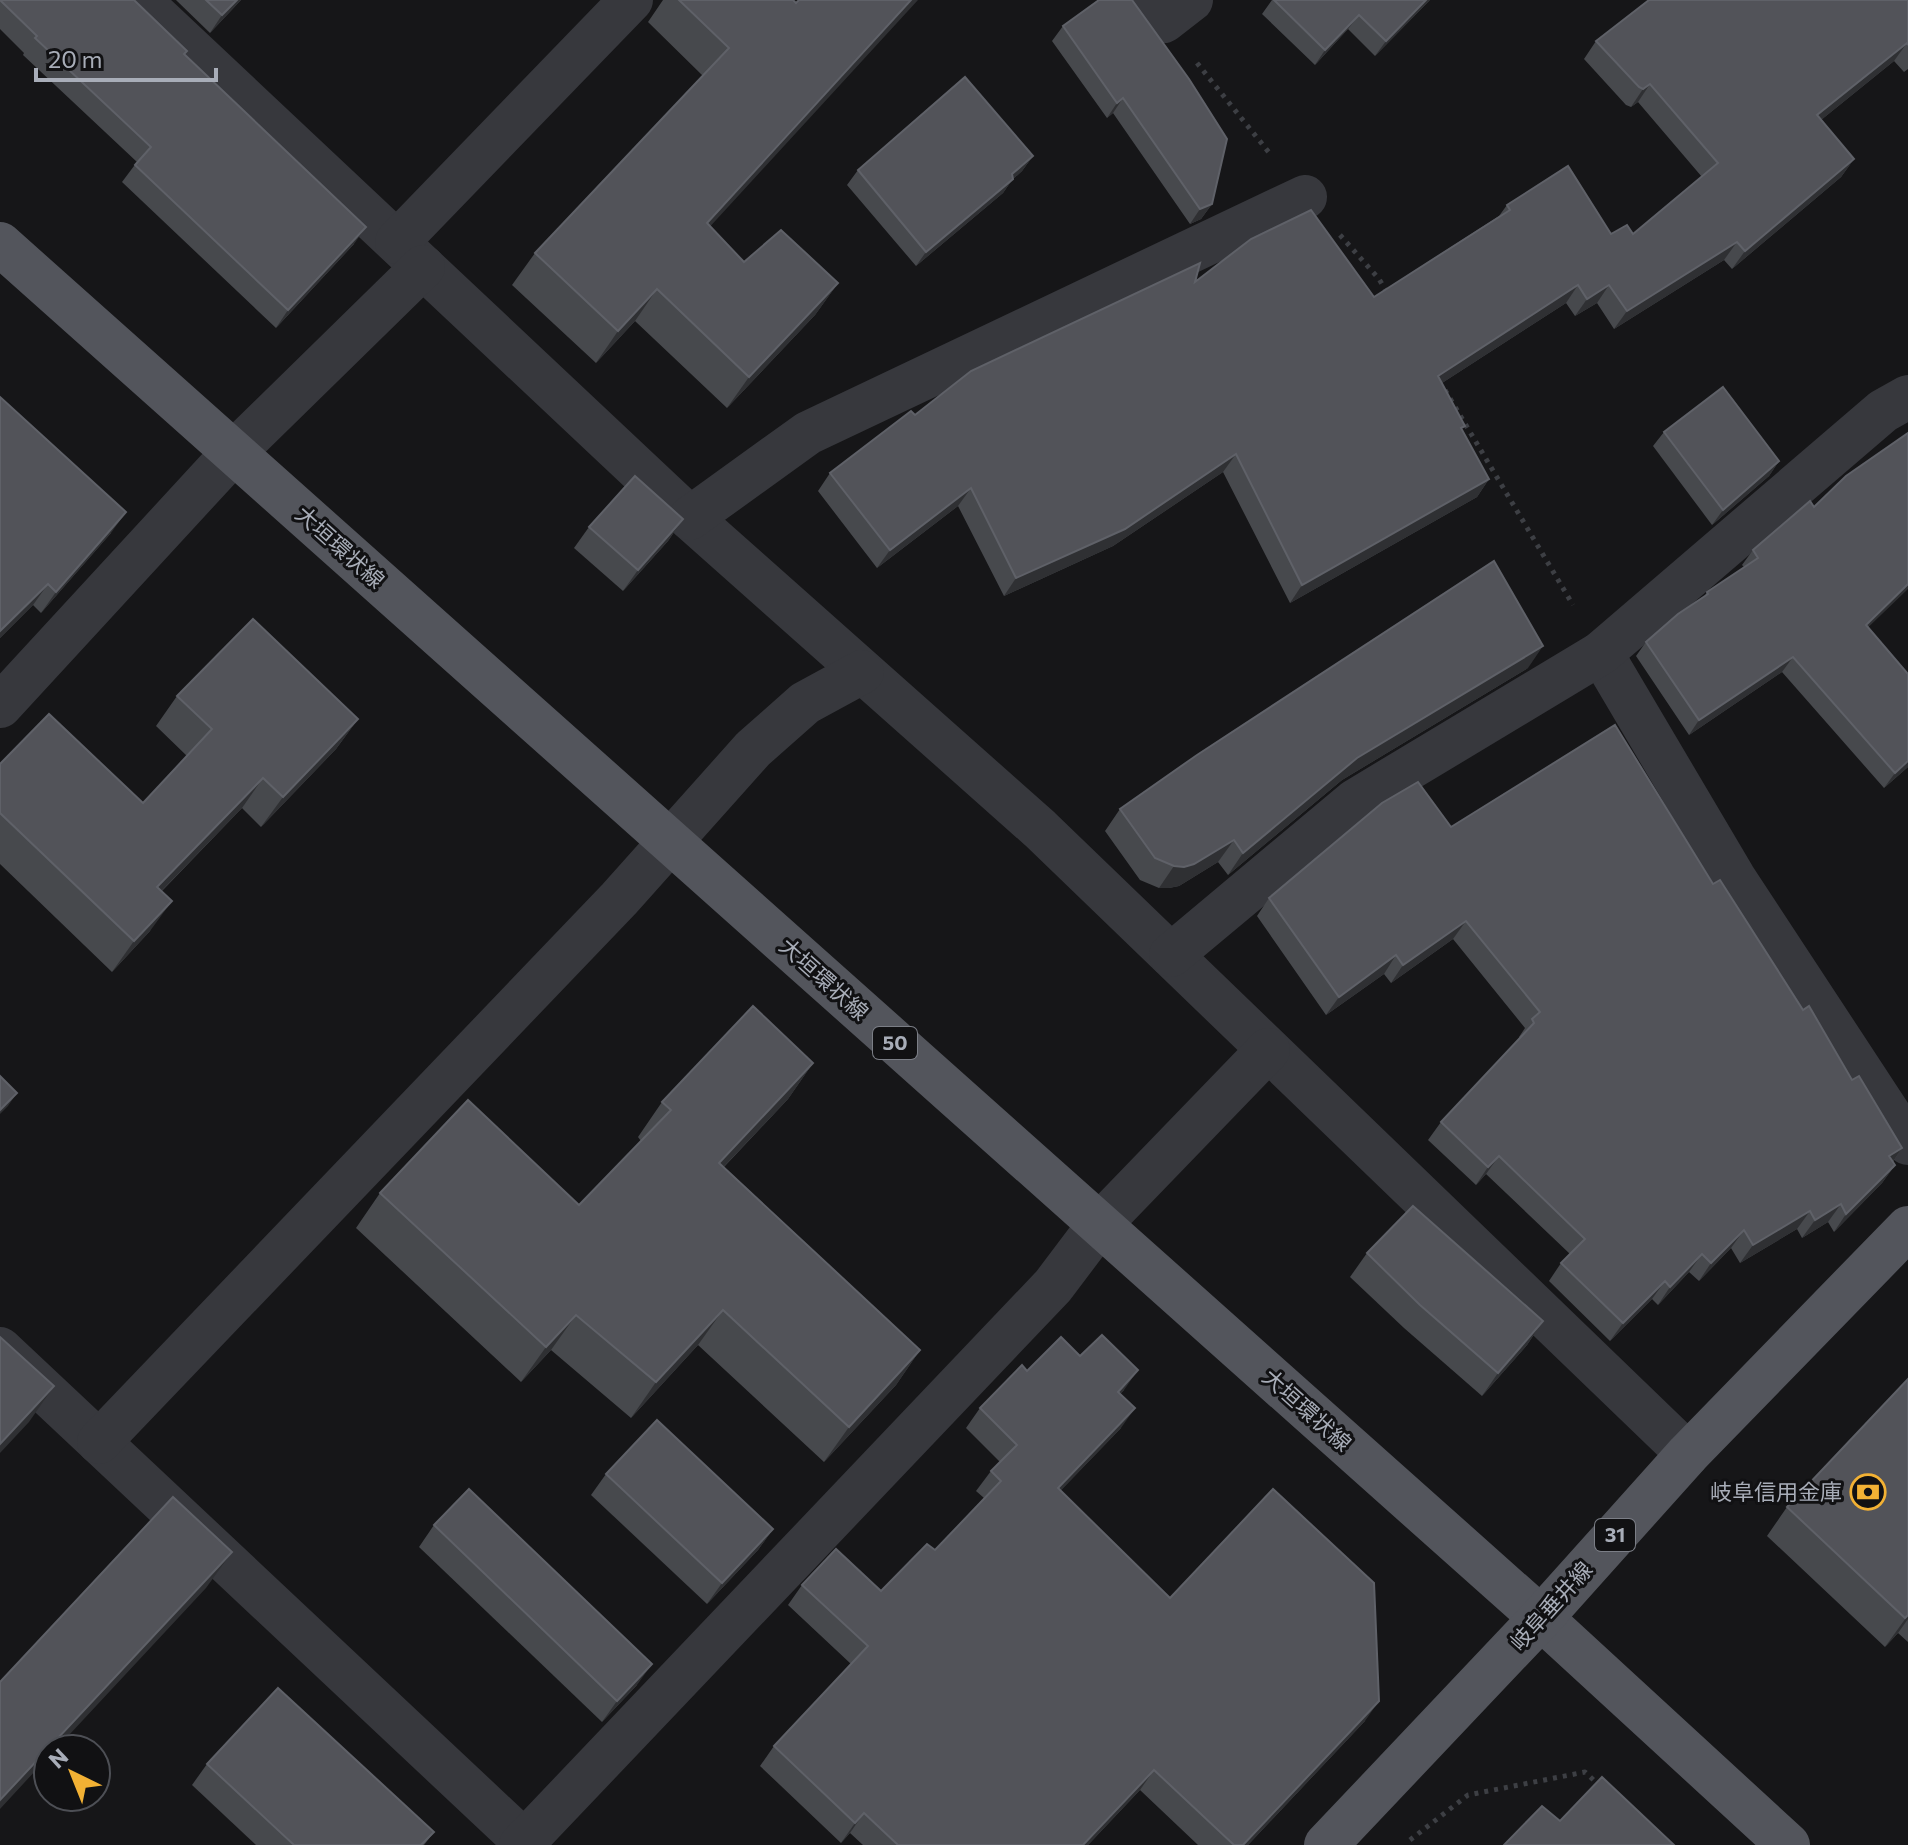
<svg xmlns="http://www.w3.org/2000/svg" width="1908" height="1845" font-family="Commissioner,'Noto Sans JP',sans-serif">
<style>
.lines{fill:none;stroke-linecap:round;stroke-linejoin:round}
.path{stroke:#3d3f44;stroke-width:5;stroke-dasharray:4 6;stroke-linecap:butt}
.minor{stroke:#37383d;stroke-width:44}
.primary{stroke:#53555c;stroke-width:44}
.wall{fill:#47494d}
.shaded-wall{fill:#2f3033}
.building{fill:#525359;stroke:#5f6168;stroke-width:2}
.labels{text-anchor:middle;stroke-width:6;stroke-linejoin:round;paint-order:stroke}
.shield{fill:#111113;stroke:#7b7e86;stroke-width:2}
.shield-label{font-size:20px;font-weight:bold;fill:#a8adb8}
.street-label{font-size:22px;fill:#a8adb8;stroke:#111113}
.poi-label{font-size:22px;fill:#a8adb8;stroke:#111113;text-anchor:end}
</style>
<rect width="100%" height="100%" fill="#161618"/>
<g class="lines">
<g class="path">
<path d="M1197 63 1271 155"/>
<path d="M1340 235 1379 279 1389 296"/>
<path d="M1445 390 1573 605"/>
<path d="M1410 1840 1468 1795 1585 1772 1601 1787"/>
</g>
<g class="minor">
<path d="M139 0 690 518 1040 829 1688 1454"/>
<path d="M1146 0 1164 21 1191 0"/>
<path d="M397 242 631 0"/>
<path d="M690 518 808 433 1305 197"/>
<path d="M1601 653 1734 878 1908 1143"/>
<path d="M0 706 234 452 423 267"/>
<path d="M1171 955 1355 801 1601 653 1883 411 1908 397"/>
<path d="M0 1349 528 1845"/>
<path d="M99 1442 619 899 753 749 805 703 862 672"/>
<path d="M521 1845 1053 1286 1099 1225 1268 1050"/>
</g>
<g class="primary">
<path d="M0 244 1541 1618 1788 1845"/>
<path d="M1326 1845 1541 1618 1688 1454 1908 1228"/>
</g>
</g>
<g class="wall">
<path d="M0 0 184 55 354 244 276 328 122 182 137 162 23 55 24 53 0 29Z"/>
<path d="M176 0H241L210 33Z"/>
<path d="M663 0H793L710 227 744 262 838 283 815 315 727 408 635 321 596 363 512 285 535 253 703 76 648 22Z"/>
<path d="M1272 0H1430L1375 56 1348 29 1315 65 1262 14Z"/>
<path d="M1908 0V69L1904 72 1894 61 1821 120 1854 159 1841 177 1732 269 1724 260 1614 329 1597 303 1575 316 1566 303 1442 383 1462 430 1489 479 1477 497 1290 603 1223 472 1113 546 1004 596 958 506 877 568 818 491 830 473 915 415 1195 282 1374 297 1499 216 1507 205 1611 234H1633L1702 177 1638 102 1631 107 1626 105 1584 59 1596 41Z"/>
<path d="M1063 26 1212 204 1201 219 1190 224 1113 113 1107 118 1052 41Z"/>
<path d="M1033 156 1022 171 1012 180 1003 193 916 266 847 185 858 170Z"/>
<path d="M0 397 111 533 41 613 33 605 0 638Z"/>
<path d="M1664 432 1779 461 1769 476 1712 525 1653 446Z"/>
<path d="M683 519 668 541 623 591 574 548 589 527Z"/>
<path d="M1753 550 1868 627 1908 674V767L1884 788 1782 672 1689 735 1636 656 1646 642 1704 597 1707 592 1744 567 1742 565Z"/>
<path d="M1528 668 1342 780 1228 875 1218 862 1179 886 1169 888H1159L1140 880 1105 831 1120 809Z"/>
<path d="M177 696 358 719 336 749 261 827 242 808 162 891 150 931 112 972 0 864V764L143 803 187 756 156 726Z"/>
<path d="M1451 827 1713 884 1852 1080 1902 1148 1893 1162 1895 1165 1882 1183 1834 1232 1828 1222 1802 1238 1797 1229 1740 1263 1731 1248 1699 1281 1689 1272 1658 1305 1652 1299 1610 1341 1549 1281 1561 1263 1570 1254 1486 1174 1476 1185 1428 1140 1441 1122 1520 1038 1519 1037 1525 1028 1453 939 1391 983 1384 974 1326 1015 1257 916 1269 898Z"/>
<path d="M813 1063 788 1099 724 1167 920 1350 896 1385 824 1462 698 1345 631 1418 551 1350 521 1382 356 1228 380 1193 579 1205 641 1141 638 1137 662 1102Z"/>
<path d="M1367 1253 1543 1321 1527 1345 1482 1396 1404 1328 1350 1277Z"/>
<path d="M1080 1356 1124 1390 1120 1394 1121 1428 1060 1491 1170 1598 1365 1721 1248 1845H1198L1140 1790 1088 1845H863L850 1833 841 1843 760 1766 774 1746 851 1664 788 1605 802 1585 881 1591 935 1550 984 1498 976 1491 991 1471 1000 1462 966 1428 980 1408 1027 1371Z"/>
<path d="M1908 1379V1642L1898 1633 1885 1647 1767 1536 1787 1507Z"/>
<path d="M606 1474 773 1529 758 1550 707 1604 591 1495Z"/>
<path d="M434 1525 637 1685 602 1722 419 1547Z"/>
<path d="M207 1764 434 1832 424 1845H256L192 1785Z"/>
</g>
<g class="shaded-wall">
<path d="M237 0H241L210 33 222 15Z"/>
<path d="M911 0H918L684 255 707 223Z"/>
<path d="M1426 0H1430L1375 56 1386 41Z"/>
<path d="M1359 15 1348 29 1315 65 1325 50Z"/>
<path d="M1907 43 1894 61 1805 133 1817 115Z"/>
<path d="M1650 84 1638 102 1631 107 1643 89Z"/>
<path d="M1123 98 1113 113 1107 118 1117 103Z"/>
<path d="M1033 156 1022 171 1012 180 1003 193 916 266 926 252Z"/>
<path d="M1854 159 1841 177 1732 269 1745 251Z"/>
<path d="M1212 204 1201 219 1190 224 1200 209Z"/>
<path d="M366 227 354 244 276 328 288 310Z"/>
<path d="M1737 242 1724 260 1614 329 1627 311Z"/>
<path d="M838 283 815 315 727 408 749 377Z"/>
<path d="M1578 285 1566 303 1425 394 1438 376Z"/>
<path d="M1609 285 1597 303 1575 316 1587 299Z"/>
<path d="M657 289 635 321 596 363 618 331Z"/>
<path d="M1236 454 1223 472 1113 546 1004 596 1016 578Z"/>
<path d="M1779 461 1769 476 1712 525 1723 510Z"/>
<path d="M1489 479 1477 497 1290 603 1302 585Z"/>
<path d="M971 488 958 506 877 568 890 550Z"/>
<path d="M126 512 111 533 41 613 56 592Z"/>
<path d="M683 519 668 541 623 591 638 570Z"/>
<path d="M48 584 33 605 0 638V631Z"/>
<path d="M1908 584V589L1856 639 1866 625Z"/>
<path d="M1543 646 1528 668 1342 780 1228 875 1243 853 1357 758Z"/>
<path d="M1793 657 1782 672 1689 735 1699 720Z"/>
<path d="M358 719 336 749 261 827 283 797Z"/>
<path d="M1908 761V767L1884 788 1895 773Z"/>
<path d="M263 778 242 808 136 917 157 887Z"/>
<path d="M1234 840 1218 862 1179 886 1169 888H1159L1174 866Z"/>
<path d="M172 901 150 931 112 972 134 941Z"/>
<path d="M1466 921 1453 939 1391 983 1403 965Z"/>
<path d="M1396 955 1384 974 1326 1015 1339 997Z"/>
<path d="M813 1063 788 1099 694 1198 719 1163Z"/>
<path d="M17 1093 8 1106 0 1114V1110Z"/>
<path d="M1902 1148 1890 1166 1889 1156Z"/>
<path d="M1499 1156 1486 1174 1476 1185 1488 1167Z"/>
<path d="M1895 1165 1882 1183 1834 1232 1846 1214Z"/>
<path d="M1841 1204 1828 1222 1802 1238 1815 1220Z"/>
<path d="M1810 1211 1797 1229 1740 1263 1753 1245Z"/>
<path d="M1744 1230 1731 1248 1699 1281 1711 1263Z"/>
<path d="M1702 1254 1689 1272 1658 1305 1670 1287Z"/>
<path d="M1665 1281 1652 1299 1610 1341 1623 1323Z"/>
<path d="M723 1310 698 1345 631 1418 656 1382Z"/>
<path d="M576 1315 551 1350 521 1382 546 1347Z"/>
<path d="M1543 1321 1527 1345 1482 1396 1498 1373Z"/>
<path d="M920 1350 896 1385 824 1462 849 1427Z"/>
<path d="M1138 1370 1124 1390 1104 1412 1118 1392Z"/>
<path d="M54 1386 29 1422 0 1453V1444Z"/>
<path d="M1135 1408 1121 1428 1044 1508 1058 1488Z"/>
<path d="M773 1529 758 1550 707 1604 722 1583Z"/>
<path d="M232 1552 206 1588 56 1749H48V1757L0 1809V1800Z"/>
<path d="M1908 1615V1619L1898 1633 1885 1647Z"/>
<path d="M652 1664 637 1685 602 1722 617 1701Z"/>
<path d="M1379 1701 1365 1721 1248 1845H1243Z"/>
<path d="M1154 1770 1140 1790 1088 1845H1083Z"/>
<path d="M864 1813 850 1833 841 1843 855 1823Z"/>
</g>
<g class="building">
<path d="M0 0H134L187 51 184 54 366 227 288 310 135 165 151 147 35 38 37 36Z"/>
<path d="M206 0H237L222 15Z"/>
<path d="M679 0H793L796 3 799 0H911L707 223 744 262 781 230 838 283 749 377 657 289 618 331 535 253 729 48Z"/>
<path d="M1099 0H1132L1189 79 1227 139 1212 204 1200 209 1123 98 1117 103 1063 26Z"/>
<path d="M1274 0H1426L1386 41 1359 15 1325 50Z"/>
<path d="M1649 0H1908V45L1907 43 1817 115 1854 159 1745 251 1737 242 1627 311 1609 285 1587 299 1578 285 1438 376 1465 426 1461 428 1489 479 1302 585 1236 454 1125 529 1016 578 971 488 890 550 830 473 911 411 915 415 971 371 1200 263 1195 282 1251 239 1311 210 1374 297 1510 210 1507 205 1568 166 1611 234 1627 225 1633 234 1718 163 1650 84 1643 89 1639 87 1596 41Z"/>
<path d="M965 77 1033 156 1012 174 1013 179 926 252 858 170Z"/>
<path d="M1723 387 1779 461 1723 510 1664 432Z"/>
<path d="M0 397 126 512 56 592 48 584 0 631Z"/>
<path d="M1908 433V584L1866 625 1908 674V761L1895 773 1793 657 1699 720 1646 642 1678 614 1708 594 1707 592 1758 558 1753 550 1810 501 1814 507 1846 476Z"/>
<path d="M635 476 683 519 638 570 589 527Z"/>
<path d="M1494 561 1543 646 1357 758 1243 853 1234 840 1194 864 1184 867 1174 866 1155 858 1120 809 1197 755Z"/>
<path d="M253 619 358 719 283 797 263 778 157 887 172 901 134 941 0 813V764L49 714 143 803 212 729 177 696Z"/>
<path d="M1615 725 1713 884 1720 880 1803 1010 1809 1006 1852 1080 1859 1076 1902 1148 1889 1156 1895 1165 1846 1214 1841 1204 1815 1220 1810 1211 1753 1245 1744 1230 1711 1263 1702 1254 1670 1287 1665 1281 1623 1323 1561 1263 1585 1239 1499 1156 1488 1167 1441 1122 1534 1023 1532 1019 1540 1012 1466 921 1403 965 1396 955 1339 997 1269 898 1382 803 1418 782 1451 827Z"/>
<path d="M753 1006 813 1063 719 1163 920 1350 849 1427 723 1310 656 1382 576 1315 546 1347 380 1193 468 1100 579 1205 671 1110 662 1102Z"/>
<path d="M0 1076 17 1093 0 1110Z"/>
<path d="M1413 1206 1543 1321 1498 1373 1420 1305 1367 1253Z"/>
<path d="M1102 1335 1138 1370 1118 1392 1135 1408 1058 1488 1170 1598 1273 1489 1374 1583 1379 1701 1243 1845H1234L1154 1770 1083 1845H898L864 1813 855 1823 774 1746 868 1646 802 1585 836 1549 881 1591 927 1544 935 1550 1001 1481 991 1471 1017 1445 980 1408 1022 1365 1027 1371 1061 1337 1080 1356Z"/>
<path d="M0 1337 54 1386 0 1444Z"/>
<path d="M1908 1379V1615L1905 1618 1787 1507Z"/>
<path d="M657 1420 773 1529 722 1583 606 1474Z"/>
<path d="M469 1489 652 1664 617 1701 434 1525Z"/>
<path d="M173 1497 232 1552 0 1800V1682Z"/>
<path d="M278 1688 434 1832 421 1845H294L207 1764Z"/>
<path d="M1602 1777 1674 1845H1504L1542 1806 1560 1821Z"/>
</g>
<defs>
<symbol id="bank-ring" viewBox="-11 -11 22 22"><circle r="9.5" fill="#111113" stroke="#f2b134" stroke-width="1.5"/><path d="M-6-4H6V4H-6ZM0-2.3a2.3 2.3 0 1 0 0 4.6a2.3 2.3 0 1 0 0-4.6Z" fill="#f2b134"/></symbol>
</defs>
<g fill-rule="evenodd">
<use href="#bank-ring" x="1848" y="1472" width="40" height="40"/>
</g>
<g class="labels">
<g class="shield">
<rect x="873" y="1027" width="44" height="32" rx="6"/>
<rect x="1595" y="1519" width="40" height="32" rx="6"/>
</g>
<g class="shield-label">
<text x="895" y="1050">50</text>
<text x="1615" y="1542">31</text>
</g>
<g class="street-label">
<text transform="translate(340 547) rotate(42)" y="8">大垣環状線</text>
<text transform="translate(824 979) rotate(42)" y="8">大垣環状線</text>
<text transform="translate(1307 1410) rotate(42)" y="8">大垣環状線</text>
<text transform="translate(1551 1606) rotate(-48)" y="8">岐阜垂井線</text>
</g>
<g class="poi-label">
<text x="1842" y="1500">岐阜信用金庫</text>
</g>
</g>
<g transform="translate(72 1773) rotate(317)"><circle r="38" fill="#111113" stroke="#4d4f55" stroke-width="2"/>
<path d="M0-6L14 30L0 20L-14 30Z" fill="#f2b134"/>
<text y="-12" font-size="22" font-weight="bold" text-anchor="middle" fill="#a8adb8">N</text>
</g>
<path d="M36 68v12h180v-12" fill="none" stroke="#a8adb8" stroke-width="4"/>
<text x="48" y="68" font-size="24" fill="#a8adb8" stroke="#111113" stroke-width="6" paint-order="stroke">20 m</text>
</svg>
